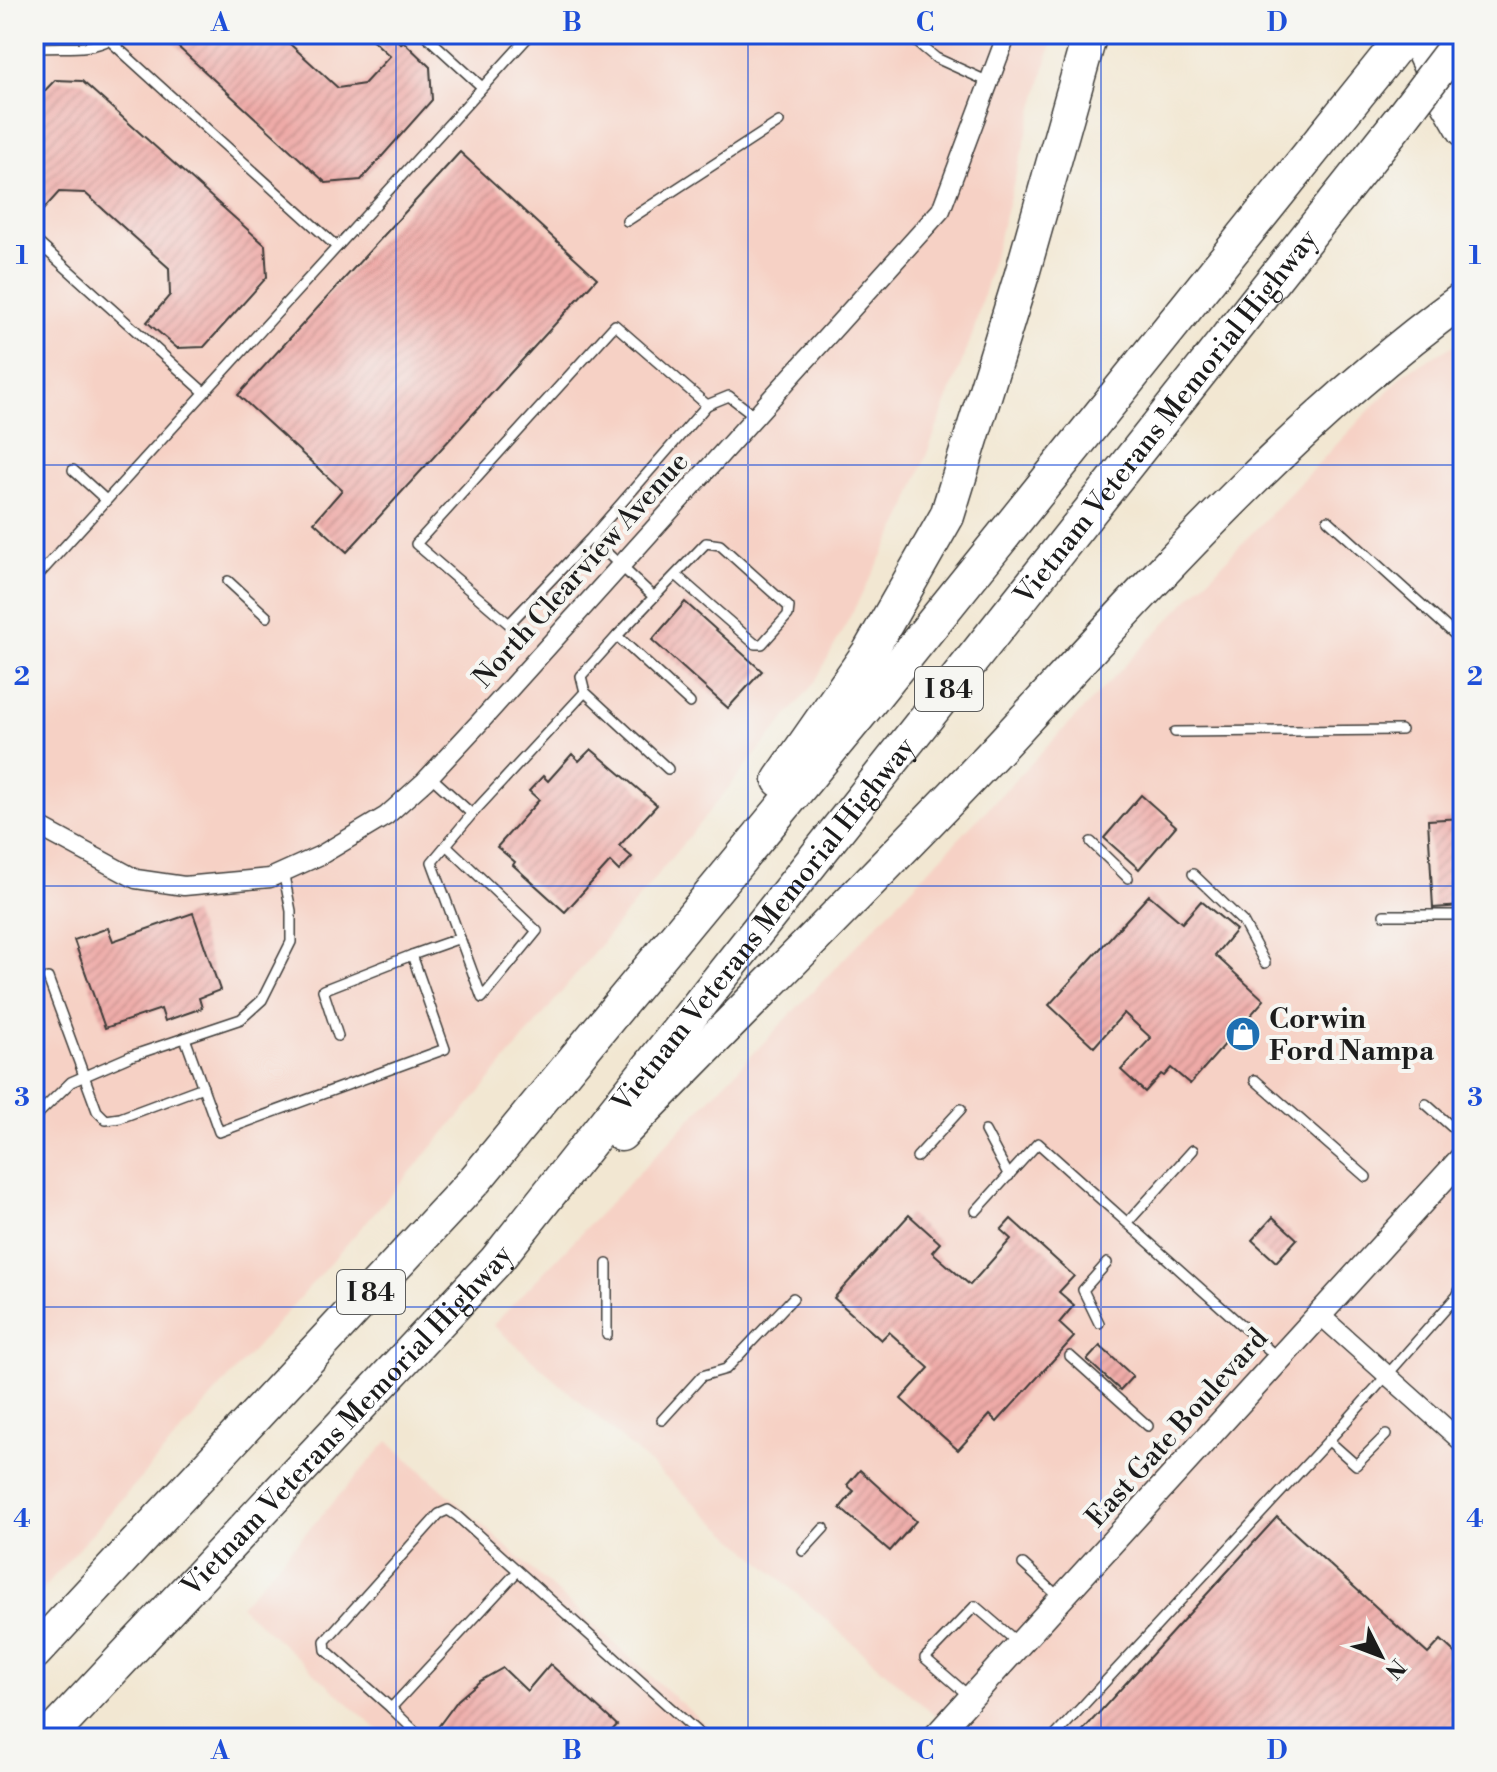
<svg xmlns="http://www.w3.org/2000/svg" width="1497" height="1772" font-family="'Libre Bodoni',serif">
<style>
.built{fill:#f6d1c5}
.building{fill:url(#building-hatch)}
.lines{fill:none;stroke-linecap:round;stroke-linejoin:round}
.service-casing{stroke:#3c3a37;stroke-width:12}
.minor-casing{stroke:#3c3a37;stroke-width:21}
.tertiary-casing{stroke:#3c3a37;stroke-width:27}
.primary-casing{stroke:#3c3a37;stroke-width:33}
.motorway-casing{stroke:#3c3a37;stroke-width:37}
.service{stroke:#fff;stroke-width:9}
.minor{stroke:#fff;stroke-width:18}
.tertiary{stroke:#fff;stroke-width:24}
.primary{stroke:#fff;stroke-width:30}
.motorway{stroke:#fff;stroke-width:34}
.motorway-bridge-casing{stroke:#3c3a37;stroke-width:37;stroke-linecap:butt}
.motorway-bridge{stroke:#fff;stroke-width:34}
.grid{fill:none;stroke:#1d4ed8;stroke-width:2;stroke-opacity:0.55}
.labels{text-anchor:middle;stroke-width:8;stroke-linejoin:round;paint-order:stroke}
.shield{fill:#f6f6f2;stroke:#5d5d5c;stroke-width:2}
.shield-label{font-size:26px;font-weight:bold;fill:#1c1c1c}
.street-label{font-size:28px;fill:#1c1c1c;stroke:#f6f6f2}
.poi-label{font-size:28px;font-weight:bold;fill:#1c1c1c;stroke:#f6f6f2;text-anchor:start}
.neatline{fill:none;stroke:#1d4ed8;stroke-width:3}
.grid-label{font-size:26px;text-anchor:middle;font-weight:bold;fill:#1d4ed8}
</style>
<defs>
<pattern id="building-hatch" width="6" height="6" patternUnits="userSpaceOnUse" patternTransform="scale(2)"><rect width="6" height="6" fill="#eeaaa7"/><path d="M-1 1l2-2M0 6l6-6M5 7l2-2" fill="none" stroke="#cc928f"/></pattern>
</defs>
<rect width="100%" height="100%" fill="#f6f6f2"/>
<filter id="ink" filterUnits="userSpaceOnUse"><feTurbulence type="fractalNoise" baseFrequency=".0125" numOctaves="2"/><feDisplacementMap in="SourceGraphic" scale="16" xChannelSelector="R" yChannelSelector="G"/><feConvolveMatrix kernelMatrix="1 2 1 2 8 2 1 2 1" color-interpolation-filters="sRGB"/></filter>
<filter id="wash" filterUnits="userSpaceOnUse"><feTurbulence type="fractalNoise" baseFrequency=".006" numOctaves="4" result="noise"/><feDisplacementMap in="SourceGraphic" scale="32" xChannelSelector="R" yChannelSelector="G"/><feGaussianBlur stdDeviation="1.8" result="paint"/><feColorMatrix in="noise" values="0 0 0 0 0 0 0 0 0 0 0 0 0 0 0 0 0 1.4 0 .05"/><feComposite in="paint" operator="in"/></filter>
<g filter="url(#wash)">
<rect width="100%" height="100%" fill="#f2e7d2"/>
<g class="built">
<path d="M34 34H1054L973 333 902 519 815 682 472 1102 34 1599Z"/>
<path d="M1463 340V1738H960L493 1325 1406 372Z"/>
<path d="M388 1441 720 1738H387L240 1606Z"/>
</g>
<g id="blocks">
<g class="building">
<path d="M164 34H279L338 88 364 84 390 56 366 34H391L401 44 403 41 430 67 432 100 361 180 326 183Z"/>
<path d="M55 80 82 81 265 245 267 277 204 347 177 348 147 322 170 295 169 268 85 193 59 192 34 220V102Z"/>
<path d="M460 152 597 278 347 552 314 522 342 490 238 395Z"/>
<path d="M685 602 762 671 728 708 652 640Z"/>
<path d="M591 749 657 805 619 846 632 857 619 871 610 862 565 912 513 865 515 862 497 847 539 800 529 791 543 776 548 781 572 754 579 761Z"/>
<path d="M1141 795 1176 826 1139 869 1104 838Z"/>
<path d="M1463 818V906L1433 908 1428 820Z"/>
<path d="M1149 895 1182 923 1201 901 1236 930 1215 955 1264 1000 1190 1084 1171 1068 1164 1076 1161 1074 1145 1092 1121 1070 1151 1038 1124 1013 1094 1047 1049 1005Z"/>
<path d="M193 913 220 990 199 998 202 1008 165 1021 161 1009 105 1028 74 940 108 928 113 941Z"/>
<path d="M909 1215 940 1243 932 1252 970 1285 1011 1239 1001 1230 1011 1219 1074 1276 1059 1292 1074 1305 1059 1323 1074 1337 997 1422 990 1415 958 1450 901 1399 929 1368 889 1332 881 1340 834 1298Z"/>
<path d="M1273 1217 1297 1239 1276 1262 1252 1240Z"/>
<path d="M1100 1346 1133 1376 1120 1390 1087 1360Z"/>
<path d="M860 1470 916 1521 890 1551 840 1508 854 1491 847 1485Z"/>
<path d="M1277 1517 1428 1654 1441 1640 1463 1660V1713L1459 1718 1462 1720 1446 1738H1076Z"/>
<path d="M550 1664 617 1725 605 1738H443L435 1731 458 1700 480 1681 503 1668 527 1691Z"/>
</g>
</g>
</g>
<g filter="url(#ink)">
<use href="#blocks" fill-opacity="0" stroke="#3c3a37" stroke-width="2"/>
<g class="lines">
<defs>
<g id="service">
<path d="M424 34 482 87"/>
<path d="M907 34 936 58 989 82"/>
<path d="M109 40 337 247"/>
<path d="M34 49C61 45 85 52 109 40L110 37"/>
<path d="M627 221 779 122"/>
<path d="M34 239 204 392"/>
<path d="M34 262 46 250"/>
<path d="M707 405 729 396 755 416"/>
<path d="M73 470 106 500"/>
<path d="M1328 520 1463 642"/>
<path d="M591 538 707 405 615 325 416 544 509 624 591 538 654 597 617 636 690 703"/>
<path d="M34 580 531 34"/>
<path d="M228 581 267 617"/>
<path d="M654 597 706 543 720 545 789 607 788 615 762 644H755L676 575"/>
<path d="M585 692 581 676 617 636"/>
<path d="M1175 732 1401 730"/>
<path d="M430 776 472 814 432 862 482 998 537 931 446 845"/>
<path d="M472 814 585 692 668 769"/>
<path d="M1091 842 1128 878"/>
<path d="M1193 874 1243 922 1265 963"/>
<path d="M1384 915H1463"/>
<path d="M412 955 460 938"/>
<path d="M48 978 97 1111 106 1120 120 1118 203 1087"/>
<path d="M185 1038 219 1132 445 1049 412 955 323 990 338 1036"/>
<path d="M1255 1080 1366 1177"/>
<path d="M1426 1104 1463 1137"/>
<path d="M34 1118 71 1082 131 1056 241 1019 262 1000 291 942V911L283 871"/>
<path d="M985 1131 1009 1176"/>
<path d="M917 1157 961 1109"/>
<path d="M976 1211 1038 1143 1277 1357"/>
<path d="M1128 1222 1193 1150"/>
<path d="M1099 1323 1083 1290 1107 1263"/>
<path d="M607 1335V1264"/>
<path d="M1070 1356 1148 1426"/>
<path d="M662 1420 702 1376 726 1369 793 1298"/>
<path d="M1329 1441 1356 1465 1386 1435"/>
<path d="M803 1551 824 1528"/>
<path d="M1023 1564 1059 1597"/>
<path d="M518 1571 391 1708 326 1650 325 1641 439 1514 448 1510 457 1516 704 1738"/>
<path d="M969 1696 925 1658 975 1606 1017 1642"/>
<path d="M391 1708 422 1738"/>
<path d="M1053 1738 1342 1426 1457 1296 1463 1282"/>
<path d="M1458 1738 1463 1732"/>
</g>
<g id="minor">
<path d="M34 824 136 879 184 886 270 878 321 855 386 816 425 781 479 723 941 210 1007 34"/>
<path d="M1320 1315 1463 1443"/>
</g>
<path id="tertiary" d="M934 1738 1463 1157"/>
<path id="primary" d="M1413 34 1439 90 1463 131"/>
<g id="motorway">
<path d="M780 780 870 651 947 516 1022 274 1090 34"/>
<path d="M621 1134C745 1007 872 882 994 753 1142 594 1287 427 1463 299"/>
<path d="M34 1653 475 1180 864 709 1406 34"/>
<path id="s1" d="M48 1738 495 1262 1403 116"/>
</g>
</defs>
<use href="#service" class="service-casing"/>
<use href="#minor" class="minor-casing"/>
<use href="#tertiary" class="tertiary-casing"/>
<use href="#primary" class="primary-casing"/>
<use href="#motorway" class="motorway-casing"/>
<use href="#service" class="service"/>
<use href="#minor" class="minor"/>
<use href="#tertiary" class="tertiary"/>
<use href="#primary" class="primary"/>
<use href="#motorway" class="motorway"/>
<defs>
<path id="motorway-bridge" d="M1403 116 1463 37"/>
</defs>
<use href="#motorway-bridge" class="motorway-bridge-casing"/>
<use href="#motorway-bridge" class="motorway-bridge"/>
</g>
</g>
<path class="grid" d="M396 34V1738M748 34V1738M1101 34V1738M34 465H1463M34 886H1463M34 1307H1463"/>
<defs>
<symbol id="shop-disc" viewBox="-11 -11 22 22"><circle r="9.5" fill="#1f6fb2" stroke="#f6f6f2"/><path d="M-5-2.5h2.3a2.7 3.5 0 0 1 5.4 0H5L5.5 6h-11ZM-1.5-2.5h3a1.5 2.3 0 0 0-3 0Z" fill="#fff"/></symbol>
</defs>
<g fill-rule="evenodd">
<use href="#shop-disc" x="1223" y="1014" width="40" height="40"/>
</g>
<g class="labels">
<g class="shield">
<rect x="915" y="667" width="68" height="44" rx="6"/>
<rect x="337" y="1270" width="68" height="44" rx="6"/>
</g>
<g class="shield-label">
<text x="949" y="698">I 84</text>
<text x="371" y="1301">I 84</text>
</g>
<g class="street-label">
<text dy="10" stroke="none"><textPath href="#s1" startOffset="1732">Vietnam Veterans Memorial Highway</textPath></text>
<text transform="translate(580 569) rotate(-48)" y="10">North Clearview Avenue</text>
<text dy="10" stroke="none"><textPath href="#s1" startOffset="1084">Vietnam Veterans Memorial Highway</textPath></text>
<text dy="10" stroke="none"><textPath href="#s1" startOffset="436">Vietnam Veterans Memorial Highway</textPath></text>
<text transform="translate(1176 1427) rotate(-48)" y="10">East Gate Boulevard</text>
</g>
<g class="poi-label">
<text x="1269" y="1028">Corwin<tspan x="1269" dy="32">Ford Nampa</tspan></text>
</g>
</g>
<rect width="1497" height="1772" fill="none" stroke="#f6f6f2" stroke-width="88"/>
<g transform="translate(1381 1656) rotate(132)" stroke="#f6f6f2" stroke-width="6" paint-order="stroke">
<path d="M0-6L14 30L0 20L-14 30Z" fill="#1c1c1c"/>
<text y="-12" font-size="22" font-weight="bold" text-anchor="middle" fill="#1c1c1c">N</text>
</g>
<rect x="44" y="44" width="1409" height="1684" class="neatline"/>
<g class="grid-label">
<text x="220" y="31">A</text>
<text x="572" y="31">B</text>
<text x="925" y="31">C</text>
<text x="1277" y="31">D</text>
<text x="22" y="264">1</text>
<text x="1475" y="264">1</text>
<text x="22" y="685">2</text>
<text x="1475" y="685">2</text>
<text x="22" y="1106">3</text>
<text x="1475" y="1106">3</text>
<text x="22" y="1527">4</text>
<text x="1475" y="1527">4</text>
<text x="220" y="1759">A</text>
<text x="572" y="1759">B</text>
<text x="925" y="1759">C</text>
<text x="1277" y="1759">D</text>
</g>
</svg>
